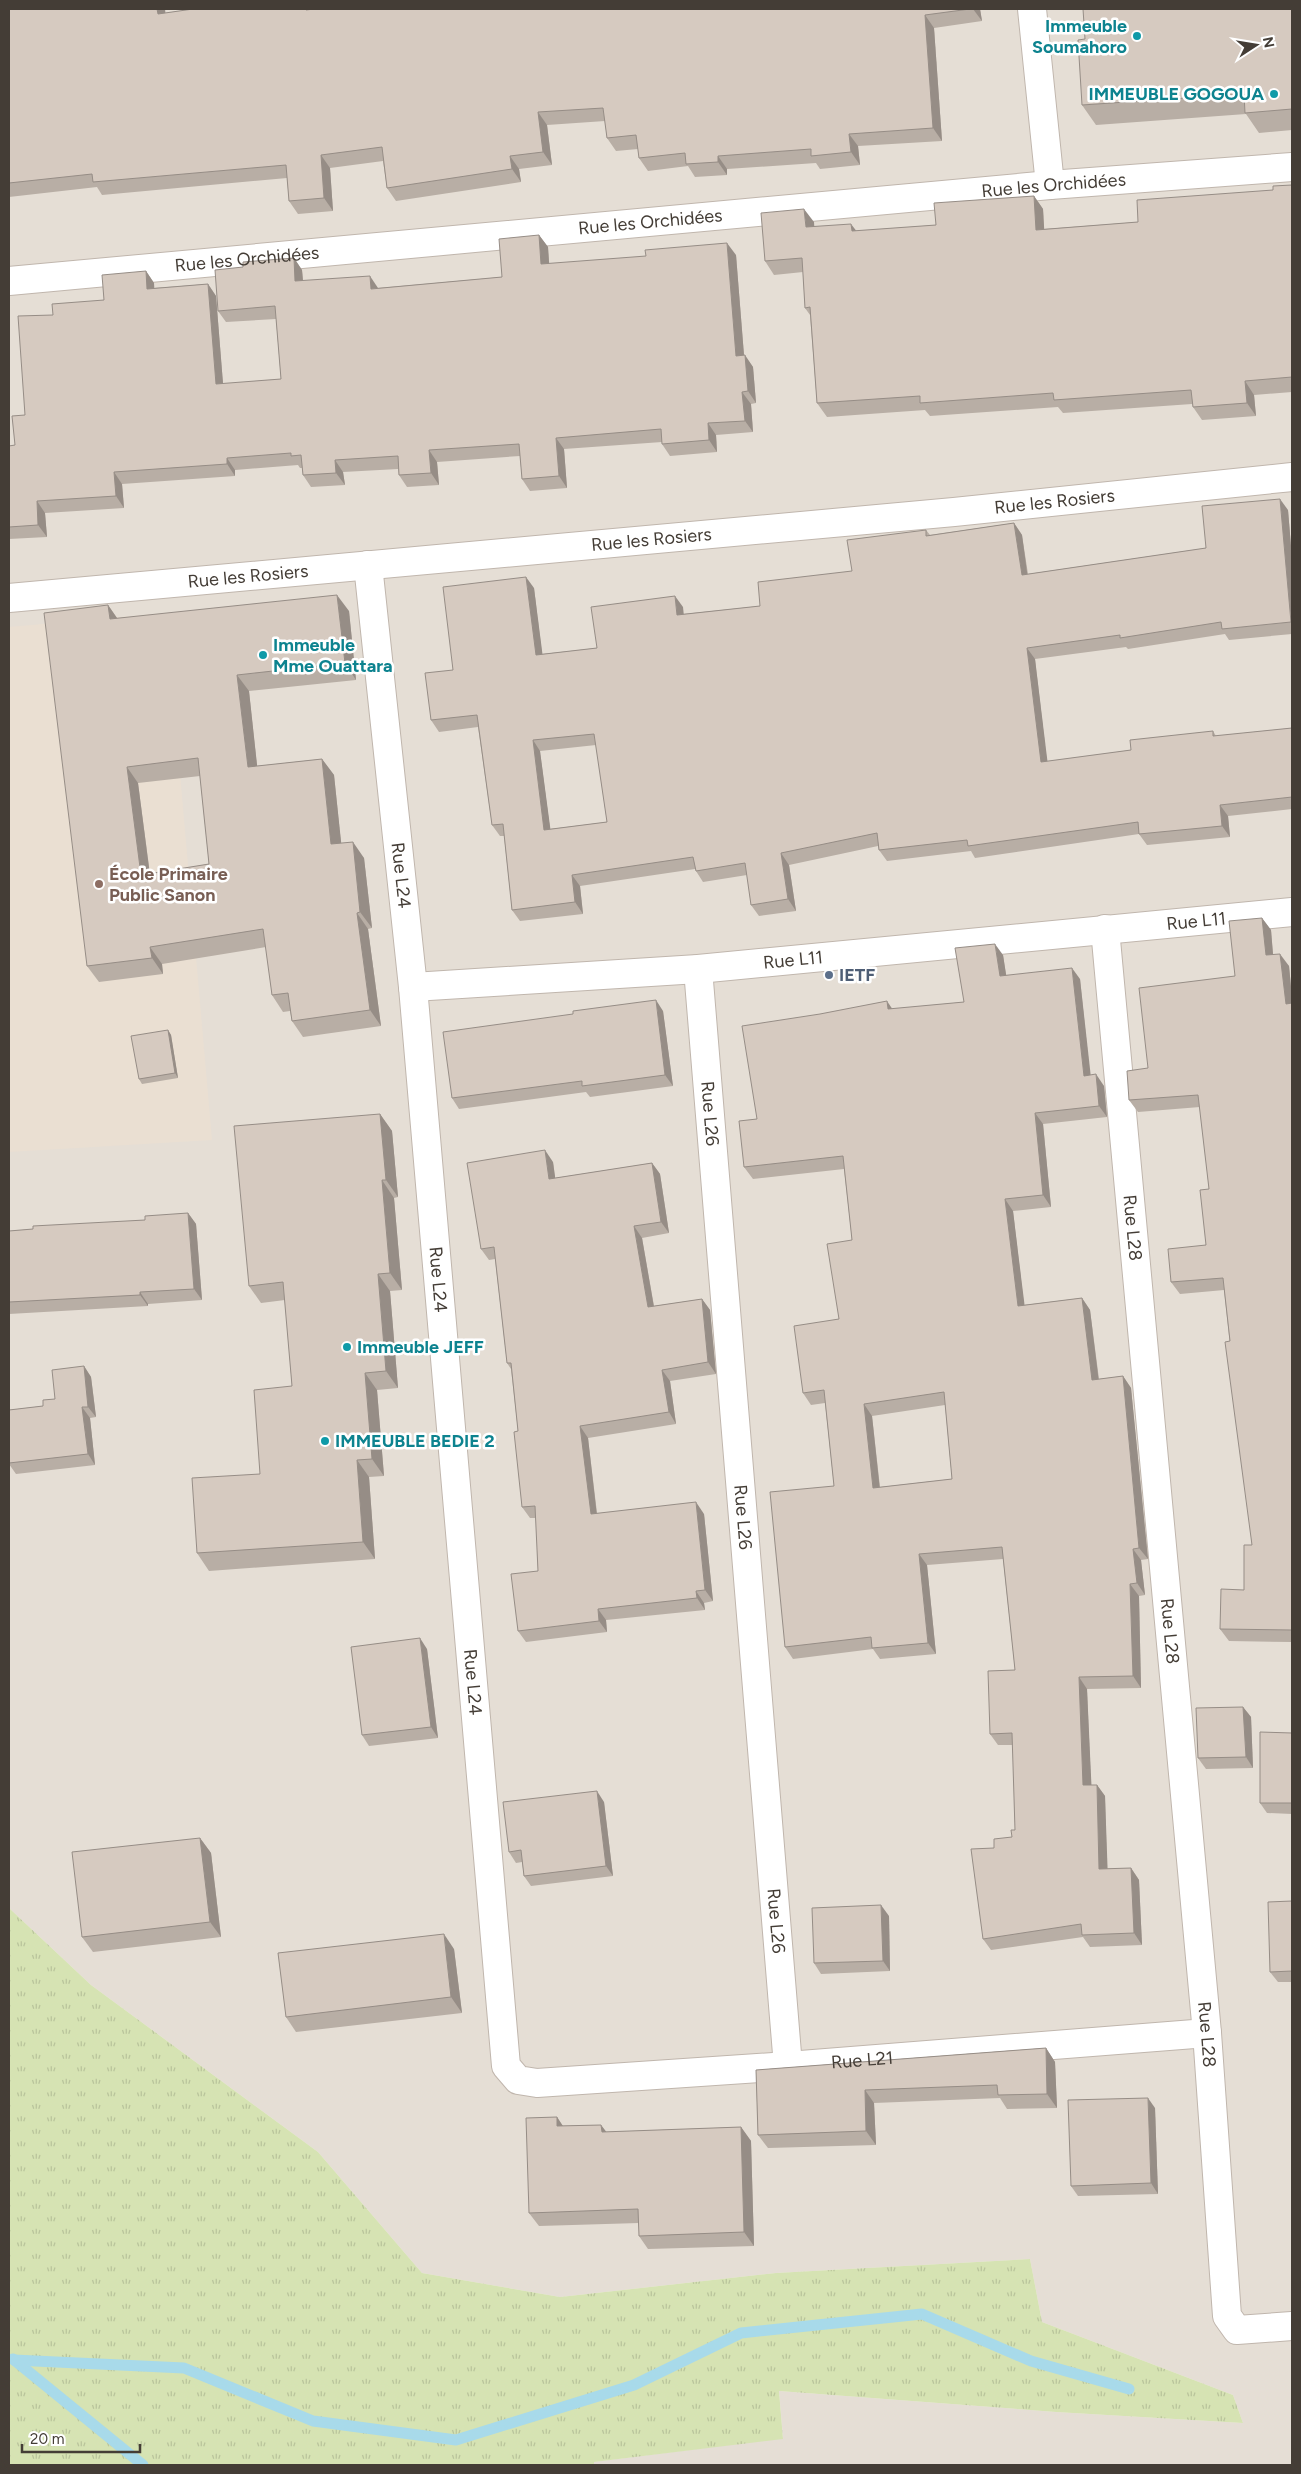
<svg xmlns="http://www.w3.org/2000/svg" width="1301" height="2474" font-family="Figtree,sans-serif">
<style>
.residential{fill:#e5ded5}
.education{fill:#eadfd2}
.grass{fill:url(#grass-tufts)}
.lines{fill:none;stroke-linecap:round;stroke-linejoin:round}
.stream{stroke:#a8daea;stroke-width:11}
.street-casing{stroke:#c0b6ad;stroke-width:30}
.street{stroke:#fff;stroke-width:28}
.wall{fill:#b8aea5;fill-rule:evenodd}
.shaded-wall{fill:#968d86}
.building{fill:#d6cac0;stroke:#968d86;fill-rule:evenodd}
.culture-dot{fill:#0f9aa8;stroke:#fff;stroke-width:2}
.education-dot{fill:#8d6e63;stroke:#fff;stroke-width:2}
.service-dot{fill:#5c6f8a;stroke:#fff;stroke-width:2}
.labels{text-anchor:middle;stroke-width:5;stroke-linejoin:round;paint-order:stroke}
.culture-label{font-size:18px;font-weight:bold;fill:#0d838f;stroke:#fff;text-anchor:start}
.street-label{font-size:18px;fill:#443d36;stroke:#fff}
.education-label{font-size:18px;font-weight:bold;fill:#785e54;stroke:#fff;text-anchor:start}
.service-label{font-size:18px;font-weight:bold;fill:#4e5e75;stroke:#fff;text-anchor:start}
</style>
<defs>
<pattern id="grass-tufts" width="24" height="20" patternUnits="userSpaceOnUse" patternTransform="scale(1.25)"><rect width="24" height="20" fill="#d6e3b3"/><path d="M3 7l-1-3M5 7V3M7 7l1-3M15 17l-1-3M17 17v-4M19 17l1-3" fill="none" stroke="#b9c49b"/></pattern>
</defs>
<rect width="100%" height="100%" fill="#f2ede7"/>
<path class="residential" d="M9 9H1292V2465H594L593 2462 783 2438 779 2391 1056 2412 1243 2423 1233 2395 1042 2322 1030 2259 776 2273 560 2297 422 2273 318 2152 91 1985 9 1908Z"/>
<path class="education" d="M166 613 212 1140 9 1152V627Z"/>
<path class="grass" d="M9 1908 91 1985 318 2152 422 2273 560 2297 776 2273 1030 2259 1042 2322 1233 2395 1243 2423 1056 2412 779 2391 783 2439 594 2462V2465H9Z"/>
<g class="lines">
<g class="stream">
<path d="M13 2359 143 2465"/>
<path d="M14 2360 184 2368 313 2421 456 2440 634 2385 741 2333 922 2314 1031 2361 1129 2389"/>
</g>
<defs>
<g id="street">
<path d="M1032 9 1050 185"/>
<path id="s1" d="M9 281 1050 185 1292 167"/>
<path id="s2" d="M368 565 413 987 506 2066 518 2080 537 2083 788 2066 1207 2033"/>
<path id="s3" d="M9 598 954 512 1292 477"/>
<path id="s4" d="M1105 929 1207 2033 1227 2316 1237 2330 1292 2326"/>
<path id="s5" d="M698 969 788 2066"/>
<path id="s6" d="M413 987 698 969 1292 912"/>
</g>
</defs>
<use href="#street" class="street-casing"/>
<use href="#street" class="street"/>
</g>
<g class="wall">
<path d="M9 9H165V13L193 9H980L982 21 934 28 942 141 858 146 860 165 820 169 816 163 727 169V175L695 177 688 166 648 171 639 158 638 149 616 151 607 138 605 121 547 125 552 165 519 169 521 182 396 201 387 188 383 161 330 168 333 211 298 214 289 201 287 178 102 195 97 187 9 197Z"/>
<path d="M1292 9V130L1259 133 1246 114 1096 125 1082 105 1085 39Z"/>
<path d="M1292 185V392L1254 395 1256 416 1202 420 1193 407 1192 404 1063 413 1058 407 930 416 925 410 827 417 817 403 810 315 805 308 803 272 774 275 765 261 814 222V226L856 231 936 225 1034 196 1043 209 1044 229 1138 222 1273 190Z"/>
<path d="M539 235 548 247 549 264 736 255 744 355 753 367 756 403 751 404 753 432 716 435 717 452 670 456 662 444V442L564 449 567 488 530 491 522 479 520 456 437 462 439 485 407 487 399 475 398 469 343 472 345 485 311 487 303 475 302 468H300L298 465 235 470V476L122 484 124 508 45 513 47 537 9 539V446L15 445 25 415 53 315 104 300 146 271 154 283V288L208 284 216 296 223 384 281 379 276 319 226 322 218 311 243 267 294 258 302 270 303 281 378 288 502 277Z"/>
<path d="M1288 510 1292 558V634L1229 640 1225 634 1128 649 1126 647 1035 659 1047 762 1131 750 1213 731 1216 736 1292 728V809L1228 816 1230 837 1147 845 1139 834 975 858 971 851 887 861 879 850 878 846 789 865 796 911 759 916 751 905 747 875 703 882 696 871 695 869 580 886 583 914 520 921 512 910 504 836H500L492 825 478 727 439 732 431 720 453 670 534 588 542 654 597 648 683 607V614L760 606 852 571 926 530 930 535 1014 523 1022 535 1028 574 1206 548ZM596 745 607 822 550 829 540 751Z"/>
<path d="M108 605 117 618 349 611 356 680 249 691 257 766 322 759 334 775 341 843 364 858 372 928 368 929 381 1026 303 1037 292 1021 290 1011 283 1012 272 995 266 947 162 964 163 974 99 982 87 966ZM200 776 209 864 150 874 138 783Z"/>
<path d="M1262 918 1271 930 1273 954 1289 966 1292 997V1642L1229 1641 1220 1629 1244 1590 1252 1545 1224 1290 1180 1294 1171 1282 1206 1245 1209 1189 1200 1107 1138 1112 1129 1100 1148 1068 1235 976Z"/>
<path d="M1003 955 1006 975 1080 979 1090 1075 1104 1086 1107 1117 1043 1124 1051 1207 1013 1211 1024 1305 1082 1298 1090 1310 1099 1379 1123 1376 1131 1388 1148 1559 1141 1560 1145 1595 1139 1596 1141 1688 1087 1689 1091 1785H1097L1105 1796 1107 1869 1131 1868 1139 1880 1142 1945 1090 1947 1083 1937 991 1950 983 1939 994 1848 1012 1837 1015 1830 1013 1745H998L990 1734 1015 1670 1003 1559 927 1565 936 1654 880 1659 873 1649 793 1659 785 1647 834 1486 825 1403 811 1405 803 1393 839 1319 852 1240 844 1169 753 1179 744 1167 757 1119 892 1009 964 1002ZM945 1405 952 1479 880 1487 872 1416Z"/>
<path d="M663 1011 673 1086 590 1097 586 1092 459 1109 452 1098Z"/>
<path d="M168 1030 171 1035 178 1078 142 1084 139 1079Z"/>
<path d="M380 1114 392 1131 398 1197 394 1198 402 1290 390 1291 398 1388 377 1390 384 1476 369 1477 375 1559 209 1571 197 1553 260 1474 292 1386 285 1300 261 1303 249 1286Z"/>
<path d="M553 1162 555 1178 652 1163 660 1174 669 1233 642 1238 654 1306 702 1299 710 1310 716 1374 670 1381 676 1424 588 1438 597 1513 704 1514 713 1601 704 1603 705 1610 606 1620 607 1632 526 1642 518 1631 538 1571 536 1518H530L522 1507 518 1431 511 1369 507 1363 495 1259 489 1260 481 1249Z"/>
<path d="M188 1213 196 1224 202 1300 148 1304V1306L9 1314V1231L145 1220Z"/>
<path d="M84 1366 91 1377 96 1417 90 1418 95 1465 16 1474 9 1464V1410L43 1406 55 1399Z"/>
<path d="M427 1649 438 1738 369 1746 362 1735Z"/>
<path d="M1243 1707 1251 1717 1253 1768 1206 1769 1198 1758Z"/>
<path d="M1292 1733V1814L1267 1813 1260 1803Z"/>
<path d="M604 1802 613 1876 531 1886 524 1876 522 1862 516 1863 509 1852Z"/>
<path d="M200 1838 211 1853 221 1937 93 1952 82 1937Z"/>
<path d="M1292 1901V1982H1278L1270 1972Z"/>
<path d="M889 1916 890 1971 821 1974 814 1963Z"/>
<path d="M454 1949 462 2013 296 2032 286 2017Z"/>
<path d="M1046 2048 1055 2062 1057 2108 1007 2109 1000 2098 874 2103 876 2145 768 2148 758 2135 756 2070Z"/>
<path d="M1155 2108 1158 2194 1078 2196 1071 2186Z"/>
<path d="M557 2117 563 2126 601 2125 606 2132 741 2127 751 2141 754 2246 648 2249 639 2236V2223L539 2226 529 2213Z"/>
</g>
<g class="shaded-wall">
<path d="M157 9H165L167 27 158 14Z"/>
<path d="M973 9H980L982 21Z"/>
<path d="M925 15 934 28 942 141 933 128Z"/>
<path d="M538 112 547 125 552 165 543 152Z"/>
<path d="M849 134 858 146 860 165 851 152Z"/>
<path d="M321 155 330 168 333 211 324 198Z"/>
<path d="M510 156 519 169 521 182 512 169Z"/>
<path d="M718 156 727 169V175L718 162Z"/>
<path d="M1034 196 1043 209 1045 243 1036 230Z"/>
<path d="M804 209 814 222 815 240 806 227Z"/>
<path d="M851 224 861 237 852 231Z"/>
<path d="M539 235 548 247 550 276 541 264Z"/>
<path d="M727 243 736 255 745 368 736 356Z"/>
<path d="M294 258 302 270 304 293 295 281Z"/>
<path d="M146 271 154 283 155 301 147 289Z"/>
<path d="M370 276 378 288 371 289Z"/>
<path d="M208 284 216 296 224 396 216 384Z"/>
<path d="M745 355 753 367 756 403 748 391Z"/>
<path d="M1245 381 1254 395 1256 416 1247 403Z"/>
<path d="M742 392 751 404 753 432 745 421Z"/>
<path d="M708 423 716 435 717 452 709 440Z"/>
<path d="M556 438 564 449 567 488 559 476Z"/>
<path d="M429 450 437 462 439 485 431 473Z"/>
<path d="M227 458 235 470V476L227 464Z"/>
<path d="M335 460 343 472 345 485 336 473Z"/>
<path d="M114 472 122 484 124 508 116 496Z"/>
<path d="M1280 499 1288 510 1292 558V624L1291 622Z"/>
<path d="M37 501 45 513 47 537 38 525Z"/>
<path d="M1014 523 1022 535 1029 587 1022 575Z"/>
<path d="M526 577 534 588 544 666 536 655Z"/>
<path d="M337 595 349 611 356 680 345 663Z"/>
<path d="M675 596 683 607 685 626 677 615Z"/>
<path d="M108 605 119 621 110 619Z"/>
<path d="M1027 648 1035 659 1049 774 1041 762Z"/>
<path d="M237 675 249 691 259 783 248 767Z"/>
<path d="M533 740 540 751 552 841 544 830Z"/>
<path d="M322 759 334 775 343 860 331 844Z"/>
<path d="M127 767 138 783 152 891 141 875Z"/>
<path d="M1220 805 1228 816 1230 837 1222 826Z"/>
<path d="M353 842 364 858 372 928 360 912Z"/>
<path d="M781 853 789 865 796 911 788 899Z"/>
<path d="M572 875 580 886 583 914 575 902Z"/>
<path d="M357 913 368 929 381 1026 370 1010Z"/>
<path d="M1262 918 1271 930 1274 967 1266 955Z"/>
<path d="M995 944 1003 955 1008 987 1000 976Z"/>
<path d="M150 947 162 964 163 974 152 958Z"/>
<path d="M1280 954 1289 966 1292 997V1013L1286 1004Z"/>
<path d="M1072 968 1080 979 1092 1087 1084 1076Z"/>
<path d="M656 1000 663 1011 673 1086 665 1075Z"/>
<path d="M887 1001 895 1013 888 1009Z"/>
<path d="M168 1030 171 1035 178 1078 175 1073Z"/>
<path d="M1096 1074 1104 1086 1107 1117 1099 1106Z"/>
<path d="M1035 1113 1043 1124 1051 1207 1043 1195Z"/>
<path d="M380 1114 392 1131 398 1197 386 1180Z"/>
<path d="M545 1150 553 1162 557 1191 549 1179Z"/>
<path d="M652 1163 660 1174 669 1233 661 1222Z"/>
<path d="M382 1180 394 1198 402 1290 390 1273Z"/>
<path d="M1005 1199 1013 1211 1026 1317 1018 1306Z"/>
<path d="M188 1213 196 1224 202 1300 194 1289Z"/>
<path d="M634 1226 642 1238 656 1319 648 1307Z"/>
<path d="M378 1274 390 1291 398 1388 386 1371Z"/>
<path d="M140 1292 148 1304V1306L140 1295Z"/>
<path d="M1082 1298 1090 1310 1100 1391 1092 1380Z"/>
<path d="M702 1299 710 1310 716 1374 708 1362Z"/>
<path d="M84 1366 91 1377 96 1417 88 1407Z"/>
<path d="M662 1370 670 1381 676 1424 669 1412Z"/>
<path d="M365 1373 377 1390 384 1476 372 1459Z"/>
<path d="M1123 1376 1131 1388 1148 1559 1139 1548Z"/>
<path d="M864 1404 872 1416 881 1500 873 1488Z"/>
<path d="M82 1407 90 1418 95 1465 88 1454Z"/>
<path d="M580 1426 588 1438 598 1525 591 1514Z"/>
<path d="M357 1460 369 1477 375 1559 363 1542Z"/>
<path d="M696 1502 704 1514 713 1601 705 1590Z"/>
<path d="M1133 1549 1141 1560 1145 1595 1137 1583Z"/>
<path d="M919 1554 927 1565 936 1654 928 1643Z"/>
<path d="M1130 1584 1139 1596 1141 1688 1133 1676Z"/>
<path d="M696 1591 704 1603 705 1610 697 1598Z"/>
<path d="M598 1609 606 1620 607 1632 599 1621Z"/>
<path d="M420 1638 427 1649 438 1738 431 1727Z"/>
<path d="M1079 1677 1087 1689 1092 1797 1083 1785Z"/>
<path d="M1243 1707 1251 1717 1253 1768 1246 1757Z"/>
<path d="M1097 1785 1105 1796 1108 1881 1099 1869Z"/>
<path d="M597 1791 604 1802 613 1876 606 1866Z"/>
<path d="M200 1838 211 1853 221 1937 210 1922Z"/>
<path d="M1131 1868 1139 1880 1142 1945 1134 1933Z"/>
<path d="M881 1905 889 1916 890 1971 883 1961Z"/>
<path d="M444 1934 454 1949 462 2013 451 1997Z"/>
<path d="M1046 2048 1055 2062 1057 2108 1047 2094Z"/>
<path d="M865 2090 874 2103 876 2145 866 2131Z"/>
<path d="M1148 2098 1155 2108 1158 2194 1151 2183Z"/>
<path d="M557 2117 566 2131 557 2126Z"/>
<path d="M601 2125 611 2138 602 2132Z"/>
<path d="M741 2127 751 2141 754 2246 744 2232Z"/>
</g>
<g class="building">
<path d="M9 9H157L158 14 193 9H306V10L314 9H970L925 15 933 128 849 134 851 152 811 156V149L718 156V162L686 164 685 153 639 158 636 135 607 138 603 108 538 112 543 152 510 156 512 169 387 188 382 147 321 155 324 198 289 201 286 165 93 182 92 174 9 183Z"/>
<path d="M1083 9H1292V109L1245 113 1244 94 1082 105 1078 40 1085 39Z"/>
<path d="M1292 185V377L1245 381 1247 403 1193 407 1191 390 1054 400 1053 393 920 403V396L817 403 810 307 805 308 802 258 765 261 761 213 804 209 806 227 851 224 852 231 936 225 934 203 1034 196 1036 230 1138 222 1137 200 1273 190V186Z"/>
<path d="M539 235 541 264 646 256 645 250 727 243 736 356 745 355 748 391 742 392 745 421 708 423 709 440 662 444 661 429 556 438 559 476 522 479 519 444 429 450 431 473 399 475 398 456 335 460 336 473 303 475 301 455 291 456V453L227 458V464L114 472 116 496 37 501 38 525 9 527V446L15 445 12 416 25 415 18 316 53 315 52 304 104 300 102 275 146 271 147 289 208 284 216 384 281 379 275 306 218 311 215 270 243 267V262L294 258 295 281 370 276 371 289 502 277 499 239Z"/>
<path d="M1280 499 1291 622 1222 629 1221 622 1120 638V635L1027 648 1041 762 1131 750 1130 740 1213 731V736L1292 728V797L1220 805 1222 826 1139 834 1138 822 968 846 967 840 879 850 877 833 781 853 788 899 751 905 745 863 696 871 693 857 572 875 575 902 512 910 503 824 492 825 477 715 431 720 425 673 453 670 443 587 526 577 536 655 597 648 591 607 675 596 677 615 760 606 758 582 852 571 847 540 926 530V536L1014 523 1022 575 1206 548 1202 506ZM594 734 607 822 544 830 533 740Z"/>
<path d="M337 595 345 663 237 675 248 767 322 759 331 844 353 842 360 912 357 913 370 1010 292 1021 288 993 272 995 263 929 150 947 152 958 87 966 44 613 108 605 110 619ZM198 758 209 864 141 875 127 767Z"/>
<path d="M1262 918 1266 955 1280 954 1286 1004 1292 1003V1630L1220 1629 1221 1589 1244 1590V1545H1252L1225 1342 1230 1341 1223 1278 1171 1282 1168 1249 1206 1245 1200 1190 1209 1189 1198 1095 1129 1100 1127 1071 1148 1068 1139 988 1235 976 1229 921Z"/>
<path d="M995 944 1000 976 1072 968 1084 1076 1096 1074 1099 1106 1035 1113 1043 1195 1005 1199 1018 1306 1082 1298 1092 1380 1123 1376 1139 1548 1133 1549 1137 1583 1130 1584 1133 1676 1079 1677 1083 1785H1097L1099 1869 1131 1868 1134 1933 1082 1935 1081 1924 983 1939 971 1849 994 1848V1839L1012 1837 1011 1830H1015L1012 1733 990 1734 988 1671 1015 1670 1002 1547 919 1554 928 1643 872 1648 871 1637 785 1647 770 1492 834 1486 824 1390 803 1393 794 1326 839 1319 827 1244 852 1240 843 1156 744 1167 739 1121 757 1119 742 1026 820 1014 887 1001 888 1009 964 1002 955 948ZM944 1392 952 1479 873 1488 864 1404Z"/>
<path d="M656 1000 665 1075 582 1086V1081L452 1098 443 1032 573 1014V1011Z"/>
<path d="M168 1030 175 1073 139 1079 131 1036Z"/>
<path d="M380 1114 386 1180H382L390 1273 378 1274 386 1371 365 1373 372 1459 357 1460 363 1542 197 1553 192 1478 260 1474 254 1390 292 1386 283 1282 249 1286 234 1126Z"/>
<path d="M545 1150 549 1179 652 1163 661 1222 634 1226 648 1307 702 1299 708 1362 662 1370 669 1412 580 1426 591 1514 696 1502 705 1590 696 1591 697 1598 598 1609 599 1621 518 1631 511 1574 538 1571 535 1506 522 1507 514 1432 518 1431 511 1363H507L494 1247 481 1249 467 1163Z"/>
<path d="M188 1213 194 1289 140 1292V1295L9 1302V1231L33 1229V1226L145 1220V1216Z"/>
<path d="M84 1366 88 1407H82L88 1454 9 1463V1410L43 1406V1400L55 1399 52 1370Z"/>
<path d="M420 1638 431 1727 362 1735 351 1647Z"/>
<path d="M1243 1707 1246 1757 1198 1758 1196 1708Z"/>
<path d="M1260 1732 1292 1733V1803H1260Z"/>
<path d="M597 1791 606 1866 524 1876 521 1850 509 1852 503 1802Z"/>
<path d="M200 1838 210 1922 82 1937 72 1852Z"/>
<path d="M1292 1901V1971L1270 1972 1268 1902Z"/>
<path d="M881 1905 883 1961 814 1963 812 1908Z"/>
<path d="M444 1934 451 1997 286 2017 278 1953Z"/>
<path d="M1046 2048 1047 2094 998 2095 997 2085 865 2090 866 2131 758 2135 756 2070Z"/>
<path d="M1148 2098 1151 2183 1071 2186 1068 2100Z"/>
<path d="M557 2117V2126L601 2125 602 2132 741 2127 744 2232 639 2236 638 2209 529 2213 526 2118Z"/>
</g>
<g class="culture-dot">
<circle cx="1137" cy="36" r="5"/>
<circle cx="1274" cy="94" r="5"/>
<circle cx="263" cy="655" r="5"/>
<circle cx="347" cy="1347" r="5"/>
<circle cx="325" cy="1441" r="5"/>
</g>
<circle class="education-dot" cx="99" cy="884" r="5"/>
<circle class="service-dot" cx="829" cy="975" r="5"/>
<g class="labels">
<g class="culture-label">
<text x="1127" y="32" text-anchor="end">Immeuble<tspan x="1127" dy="21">Soumahoro</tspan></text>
<text x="1264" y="100" text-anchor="end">IMMEUBLE GOGOUA</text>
<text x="273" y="651">Immeuble<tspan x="273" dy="21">Mme Ouattara</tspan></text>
<text x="357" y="1353">Immeuble JEFF</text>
<text x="335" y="1447">IMMEUBLE BEDIE 2</text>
</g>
<g class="street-label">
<text dy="6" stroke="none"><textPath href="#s1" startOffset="1049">Rue les Orchidées</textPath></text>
<text dy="6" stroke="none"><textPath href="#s1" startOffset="644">Rue les Orchidées</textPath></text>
<text dy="6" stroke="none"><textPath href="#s1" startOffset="239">Rue les Orchidées</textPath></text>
<text dy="6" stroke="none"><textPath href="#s3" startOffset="1050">Rue les Rosiers</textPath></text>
<text dy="6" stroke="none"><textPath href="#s3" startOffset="645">Rue les Rosiers</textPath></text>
<text dy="6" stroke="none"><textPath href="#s3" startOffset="240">Rue les Rosiers</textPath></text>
<text dy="6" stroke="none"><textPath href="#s2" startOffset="312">Rue L24</textPath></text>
<text dy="6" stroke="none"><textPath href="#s6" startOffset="786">Rue L11</textPath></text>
<text dy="6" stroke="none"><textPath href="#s6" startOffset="381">Rue L11</textPath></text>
<text dy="6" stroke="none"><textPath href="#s5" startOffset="145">Rue L26</textPath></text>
<text dy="6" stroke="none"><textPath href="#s4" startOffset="300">Rue L28</textPath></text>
<text dy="6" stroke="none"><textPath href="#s2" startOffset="718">Rue L24</textPath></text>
<text dy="6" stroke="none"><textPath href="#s5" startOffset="550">Rue L26</textPath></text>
<text dy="6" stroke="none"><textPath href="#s4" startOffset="705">Rue L28</textPath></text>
<text dy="6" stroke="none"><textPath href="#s2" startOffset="1122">Rue L24</textPath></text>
<text dy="6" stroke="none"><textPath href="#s5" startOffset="955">Rue L26</textPath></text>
<text dy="6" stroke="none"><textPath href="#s4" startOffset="1110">Rue L28</textPath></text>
<text dy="6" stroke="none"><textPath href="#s2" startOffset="1871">Rue L21</textPath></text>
</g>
<g class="education-label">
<text x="109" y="880">École Primaire<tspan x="109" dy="21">Public Sanon</tspan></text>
</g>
<g class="service-label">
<text x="839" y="981">IETF</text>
</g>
</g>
<rect width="1301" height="2474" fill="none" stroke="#443d36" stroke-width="20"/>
<g transform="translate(1256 45) rotate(78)" stroke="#ffffff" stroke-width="4" paint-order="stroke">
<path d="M0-4L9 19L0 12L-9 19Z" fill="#443d36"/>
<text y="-8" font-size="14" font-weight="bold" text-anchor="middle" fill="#443d36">N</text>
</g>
<path d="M22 2444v8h118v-8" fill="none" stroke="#443d36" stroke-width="2.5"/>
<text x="30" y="2444" font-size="15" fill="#443d36" stroke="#ffffff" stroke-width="4" paint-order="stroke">20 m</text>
</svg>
